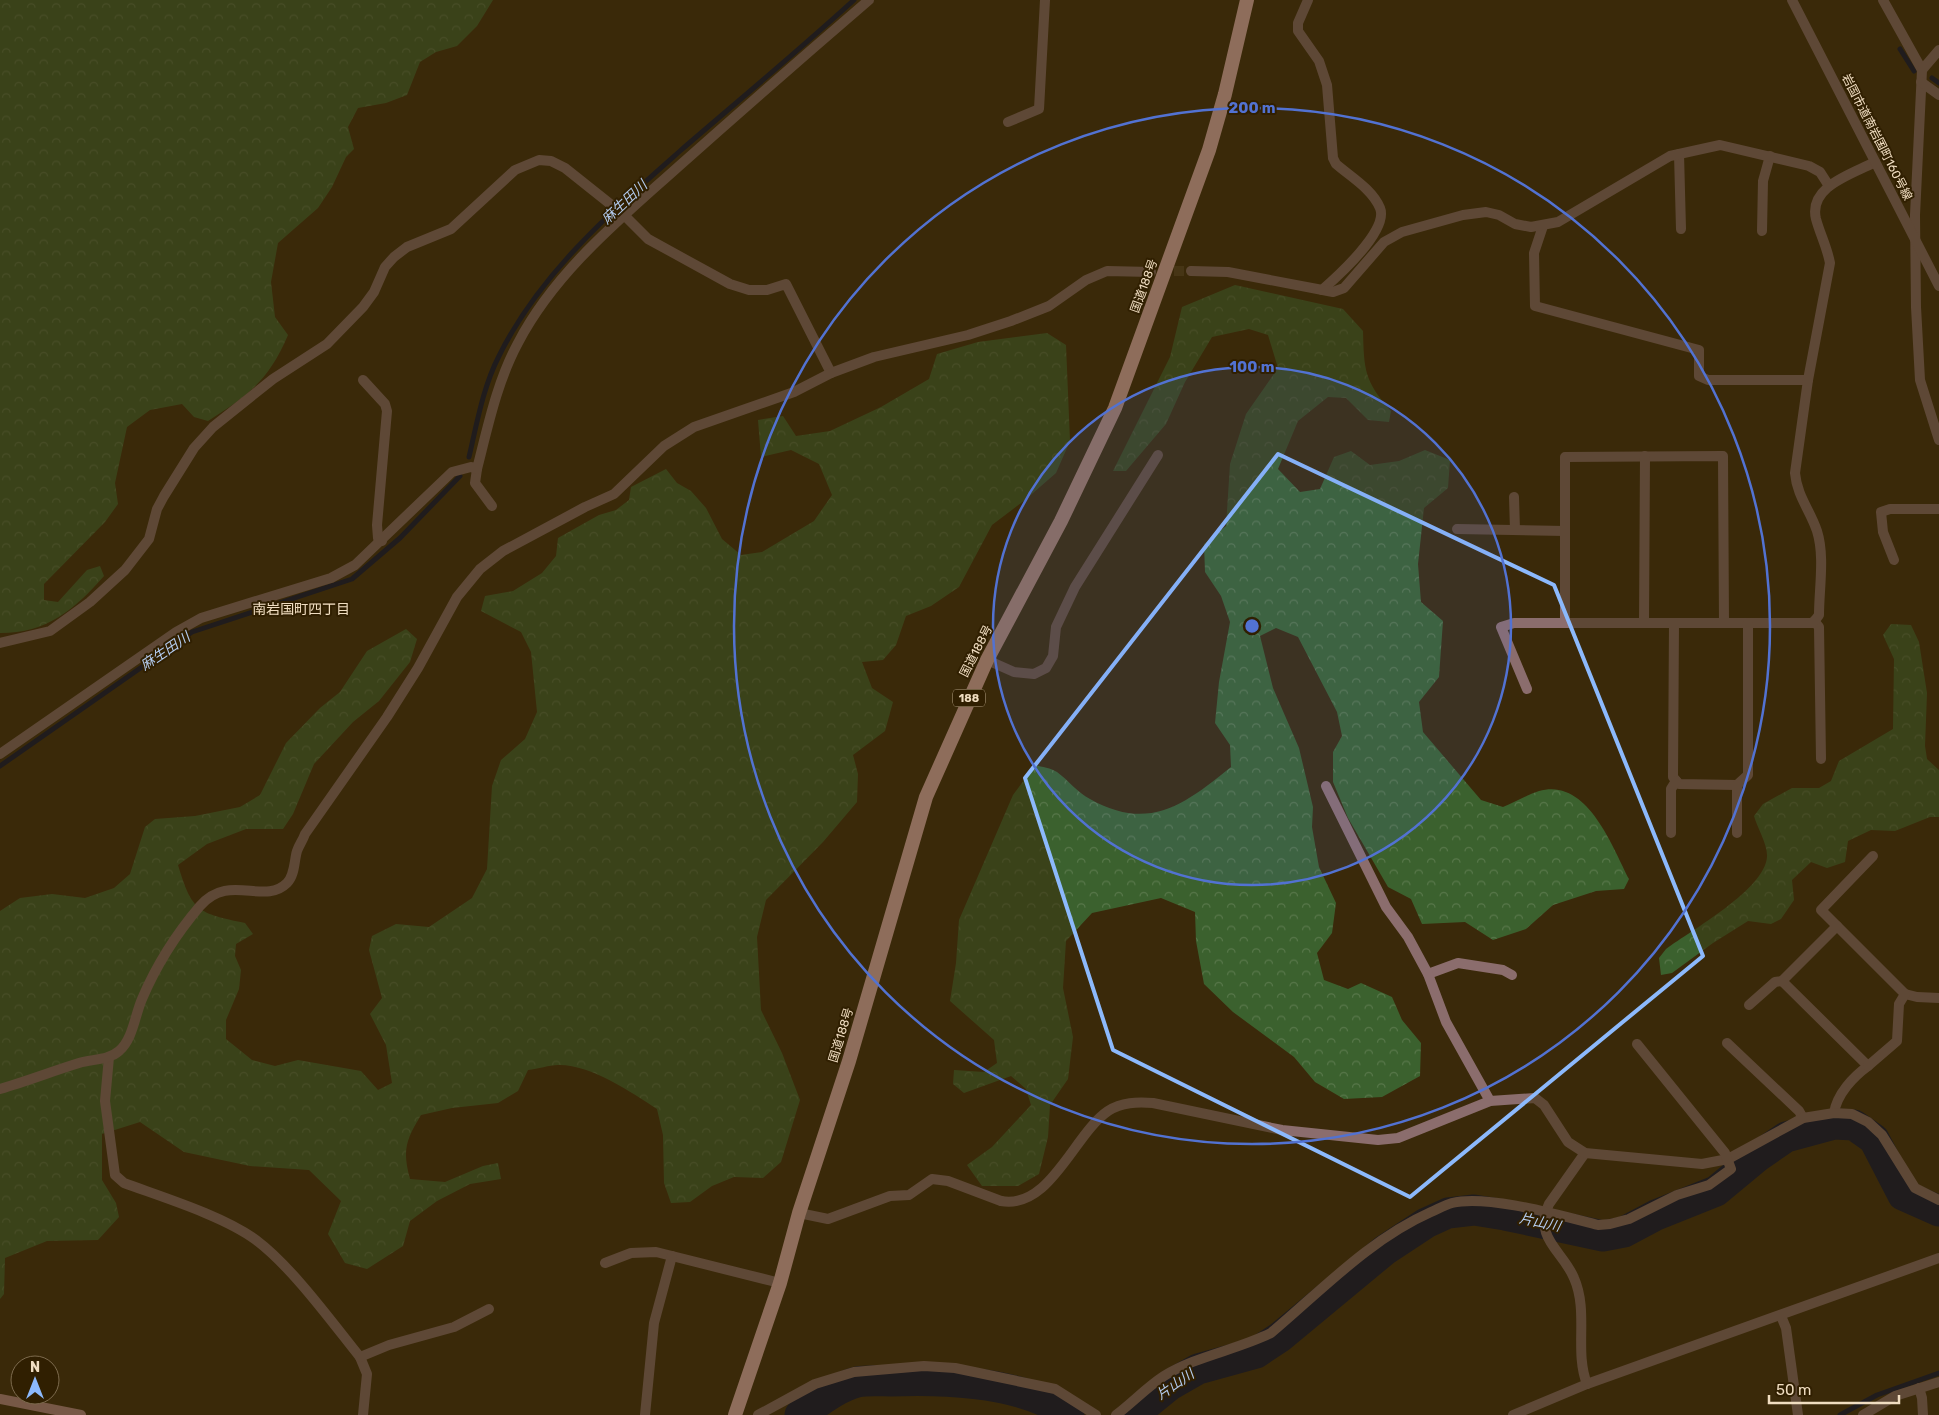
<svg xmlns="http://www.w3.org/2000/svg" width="1939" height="1415" font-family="Rubik,'Noto Sans JP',sans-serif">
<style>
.forest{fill:url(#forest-crowns)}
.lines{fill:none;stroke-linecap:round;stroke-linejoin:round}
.stream{stroke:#000c37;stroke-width:5}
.river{stroke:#000c37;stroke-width:31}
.minor-tunnel{stroke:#554425;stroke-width:10;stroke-dasharray:10 5;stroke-linecap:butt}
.service{stroke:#8b6d6d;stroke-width:10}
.minor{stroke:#8b6d6d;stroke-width:10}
.tertiary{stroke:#8b6d6d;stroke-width:10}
.secondary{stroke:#c19191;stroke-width:10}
.trunk{stroke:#f4bebe;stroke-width:14}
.marked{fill:none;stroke:#8cb9fc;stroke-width:4;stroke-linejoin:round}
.ring{fill:none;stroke:#5272d2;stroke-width:2.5}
.labels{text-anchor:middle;stroke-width:4;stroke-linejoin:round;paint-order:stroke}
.shield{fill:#301f01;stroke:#b6a487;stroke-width:1}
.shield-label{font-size:11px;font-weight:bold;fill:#f0ddc1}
.street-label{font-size:12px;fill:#f0ddc1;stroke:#301f01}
.water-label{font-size:14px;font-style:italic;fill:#b3cbee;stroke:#301f01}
.neighbourhood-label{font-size:14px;fill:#f0ddc1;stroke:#301f01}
.centre{fill:#5272d2;stroke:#301f01;stroke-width:2.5}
.ring-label{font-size:15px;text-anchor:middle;font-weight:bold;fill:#5272d2;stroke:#301f01;stroke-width:4;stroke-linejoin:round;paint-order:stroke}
</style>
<defs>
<pattern id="forest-crowns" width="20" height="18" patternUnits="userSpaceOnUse" patternTransform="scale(1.25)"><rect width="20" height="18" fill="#3b612e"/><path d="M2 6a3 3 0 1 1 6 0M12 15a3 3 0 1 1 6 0" fill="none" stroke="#58774a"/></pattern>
</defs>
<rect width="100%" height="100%" fill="#3a290a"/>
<g class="forest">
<path d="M0 0H493L477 26 457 46 436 52 420 62 407 95 386 103 358 108 348 127 354 149 346 157 332 187 318 208 278 243 271 282 275 317 288 335C269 380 248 396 208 421L194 417 182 404 150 410 127 427 115 483 118 504 105 522 44 584V600L58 602 87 570 100 566 104 576C74 610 47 633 0 633Z"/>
<path d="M1235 285 1343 309 1363 331C1364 369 1364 381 1391 411L1389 422 1368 420 1346 398 1328 397 1298 421 1278 469 1300 492 1320 489 1334 457 1351 451 1370 465 1399 461 1425 450 1450 460 1448 488 1424 508 1418 564 1421 602 1443 621 1439 677 1419 702 1423 732 1481 800 1503 807C1515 802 1527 795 1539 791 1587 777 1612 846 1629 879L1624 889 1596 891 1553 905 1526 929 1493 940 1465 922 1422 924 1411 899 1388 887 1348 818 1333 782V752L1342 736 1337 712 1298 637 1276 628 1260 636 1273 688 1299 748 1313 807 1312 827 1319 867 1336 903 1332 933 1317 953 1324 980 1348 989 1361 983 1392 997 1402 1020 1421 1043 1420 1076 1382 1097 1344 1099 1315 1082 1294 1057 1233 1012 1204 984 1196 941 1195 912 1161 898 1092 913 1066 941 1063 988 1073 1037 1068 1079 1050 1105 1048 1137 1039 1174 1018 1186H982L967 1165 992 1147 1031 1105 1026 1089 1011 1076 964 1093 953 1084 954 1070 984 1072 997 1063 994 1040 950 1001 956 963 959 920 1013 795 1035 765C1042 767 1051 768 1057 772 1068 780 1077 792 1090 799 1149 832 1184 805 1231 767L1230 745 1215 723 1219 682 1230 622 1221 596 1205 572 1204 544 1226 526 1230 464 1246 414 1278 368 1268 335 1249 329 1212 337 1185 382 1166 424 1126 471H1113L1170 357 1182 307Z"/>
<path d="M1047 333 1066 345 1070 441 1056 473 1025 500 992 525 959 587 931 606 906 616 896 645 883 660 862 662 872 688 893 702 885 731 853 755 858 774 857 802 823 842 766 900 757 937 761 1010 782 1053 800 1100 781 1162 763 1178 734 1177 712 1186 690 1202 671 1203 664 1183 663 1135 657 1109C631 1092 590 1064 558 1065 549 1065 538 1069 528 1070L518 1091 498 1103 452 1108 421 1115C406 1140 402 1150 410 1179L445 1182 483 1166 498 1163 501 1179 470 1184 437 1201 410 1221 403 1246 367 1269 345 1263 328 1234 341 1201 309 1170 250 1166 184 1152 140 1122 102 1134V1180L116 1203 119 1217 98 1240 47 1241 5 1258 4 1294 0 1299V911L20 898 52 894 85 898 114 888 130 874 145 827 155 819 195 816 240 807 260 795 286 743 320 708 340 692 367 651 406 629 417 639 410 662 379 701 353 722 314 764 293 814 283 829H246L207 844 178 865C192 912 198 913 245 923L253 934 236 944 235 956 241 970 239 989 226 1020V1039L252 1060 275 1066 298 1060 361 1071 378 1090 392 1083 386 1045 370 1014 382 998 369 950 372 936 396 924 429 927 472 898 487 869 492 786 501 760 525 739 537 712 531 652 521 632 481 611 485 596 513 591 542 573 556 556 558 538 599 515 616 510 629 500 631 487 666 469 677 483 691 491 706 508 722 539 741 555 762 552 814 521 832 495 819 464 791 450 761 457 758 420 783 416 796 436 830 431 881 407 929 379 937 354 978 342Z"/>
<path d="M1891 624 1911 625 1919 642 1927 693 1925 746 1927 759 1939 770V817H1930L1895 831 1871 830 1848 841 1845 862 1827 868 1811 862 1792 880 1794 900 1781 919 1771 924 1748 921 1713 943 1672 973 1661 975 1659 958 1666 949C1692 930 1765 889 1767 857 1768 845 1757 827 1754 816L1763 804 1792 788H1819L1831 781 1839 761 1893 729 1894 659 1883 635Z"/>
</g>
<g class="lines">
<g class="stream">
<path d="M1900 49 1914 71"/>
<path d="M1932 78 1939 83"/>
<path d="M469 457C477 423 483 387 499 356 540 273 612 211 680 151 738 101 797 52 854 0"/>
<path d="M0 766 192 632 352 579 400 538 460 476"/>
<path d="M1840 1415 1877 1395 1939 1373"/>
</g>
<g class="river">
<path d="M800 1415C818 1403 835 1388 857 1382 867 1380 880 1381 891 1381 945 1379 1024 1382 1069 1415"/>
<path d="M1133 1415 1170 1385 1198 1369 1256 1353 1280 1337 1385 1250 1426 1223 1448 1213 1474 1210 1505 1215 1603 1236 1624 1232 1656 1215 1716 1191 1757 1157 1786 1137 1834 1124 1854 1125 1874 1139 1903 1195 1939 1211"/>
</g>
<path class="minor-tunnel" d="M1159 271H1191"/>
<g class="service">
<path d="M477 469 475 483 492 506"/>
<path d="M987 660 1014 672 1034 674 1046 668 1053 656 1056 627 1075 587 1158 455"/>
<path d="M1428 974 1458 963 1503 970 1512 975"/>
<path d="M799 1213 828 1219 890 1196 909 1195 932 1179 948 1181 1001 1201"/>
</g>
<g class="minor">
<path d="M1308 0 1298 23V31L1319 61 1327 85 1333 158 1336 164C1351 177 1372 189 1380 208 1389 230 1338 276 1322 290"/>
<path d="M1883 0 1922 70"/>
<path d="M1939 50 1922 70 1915 215 1916 307 1920 380 1939 440"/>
<path d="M1921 82 1939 95"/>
<path d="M1008 122 1039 109 1045 0"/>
<path d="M1679 154 1681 229"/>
<path d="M1543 226 1534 253 1535 306 1699 350V376L1708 380H1808"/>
<path d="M1762 231 1763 181 1770 156"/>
<path d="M1191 271 1228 272 1333 292 1344 288 1384 242 1402 232 1463 215 1486 212 1499 215 1515 224 1531 227 1558 222 1670 156 1720 145 1809 166 1820 172 1829 186"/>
<path d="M363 380 385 404 387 411 377 525 378 538 382 541"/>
<path d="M1514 497 1515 530"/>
<path d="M1457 529 1565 531"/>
<path d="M1894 560 1883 532 1881 512 1890 509H1939"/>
<path d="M1814 621 1819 627 1821 759"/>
<path d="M1565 623V457L1723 456 1724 623"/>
<path d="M1644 623 1645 456"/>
<path d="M1674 623 1673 777 1679 784 1737 785"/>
<path d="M0 643 50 631 90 602 125 570 149 539 157 509 164 496 194 448 213 427 273 379 327 344 363 307 374 292 385 267 394 257 407 247 451 229 515 170 539 160 551 161 565 168 624 215 648 239 730 284 749 290H767L786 284 831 373"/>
<path d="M1527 689 1501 627 1514 623H1813L1819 615C1819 589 1825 556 1817 531 1810 510 1797 496 1795 473L1808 380 1830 263C1827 247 1820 234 1816 219 1808 186 1853 174 1875 162"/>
<path d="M0 754 176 632 201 618 331 578 355 565 452 472 471 467 477 469C488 426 497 382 518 343 555 272 619 220 678 167 741 111 805 55 869 0"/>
<path d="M1326 786 1386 907 1408 937 1428 974 1446 1022 1490 1101"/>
<path d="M1671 833V789L1676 781"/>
<path d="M1737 833V785L1748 775V623"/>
<path d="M1782 981 1868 1066C1853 1077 1837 1094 1834 1113"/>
<path d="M1905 994 1917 997 1939 998"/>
<path d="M1749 1005 1775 982 1782 981 1837 926"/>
<path d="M1727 1043 1799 1111 1803 1118"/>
<path d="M109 1057 105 1101 115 1175 124 1183C162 1197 224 1216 256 1240 292 1267 331 1321 360 1357L367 1374 363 1415"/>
<path d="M1868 1066 1897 1041 1899 1004 1905 994 1821 910 1873 856"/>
<path d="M0 1089C27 1081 53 1071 79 1063 92 1059 109 1060 119 1051 133 1039 135 1015 142 999 156 966 177 933 200 906 229 872 264 906 287 883 295 875 294 861 297 851 299 845 303 840 305 834L387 717 418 668 457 597 480 569 503 551 585 507 614 494 664 446 694 427 794 392 831 373 874 357 968 335 1011 321 1049 306 1086 280 1107 271 1151 272"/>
<path d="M1585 1153 1549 1204C1533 1238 1563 1251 1574 1278 1589 1312 1574 1351 1587 1384"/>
<path d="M1001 1201C1050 1210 1074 1134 1108 1111 1122 1102 1137 1102 1153 1103L1282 1130 1378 1140 1398 1138 1490 1101 1535 1098 1544 1105 1568 1142 1585 1153 1702 1164 1728 1159 1803 1118 1834 1113 1852 1114 1868 1122 1882 1135 1915 1188 1939 1200"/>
<path d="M605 1263 631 1253 656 1252 780 1283"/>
<path d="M1781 1316 1786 1328 1798 1415"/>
<path d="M360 1357 389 1345 454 1327 489 1309"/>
<path d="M1919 1388 1922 1398 1923 1415"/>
<path d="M645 1415 654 1323 672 1256"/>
<path d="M758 1415 815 1384 854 1372 924 1366 955 1368 1055 1389 1096 1415"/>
<path d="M1116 1415C1132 1403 1147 1387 1164 1376 1196 1356 1237 1350 1271 1333 1322 1290 1370 1239 1431 1212 1438 1209 1445 1205 1452 1203 1487 1194 1562 1216 1598 1225L1610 1224 1629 1219 1677 1195 1709 1185 1731 1169 1725 1153 1637 1044"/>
<path d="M1513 1415 1587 1384 1939 1258"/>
<path d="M1863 1415 1895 1396 1939 1382"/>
</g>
<path class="tertiary" d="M1792 0 1939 286"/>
<path class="secondary" d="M0 1399 81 1415"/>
<path class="trunk" d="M735 1415 780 1283 799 1213 849 1061 926 797 987 660 1061 521 1115 408 1209 150 1225 94 1247 0"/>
</g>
<path d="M0 0H1939V1415H0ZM1278 454 1554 585 1703 956 1410 1197 1113 1050 1025 778Z" fill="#3a290a" fill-opacity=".55" fill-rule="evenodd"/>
<path class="marked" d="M1278 454 1554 585 1703 956 1410 1197 1113 1050 1025 778Z"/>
<circle cx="1252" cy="626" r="259" fill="#5272d2" fill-opacity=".12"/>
<g class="ring">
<circle cx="1252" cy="626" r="259"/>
<circle cx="1252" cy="626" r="518"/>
</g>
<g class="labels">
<rect class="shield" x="953" y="689.5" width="32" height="17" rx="4"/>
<g class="shield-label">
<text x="969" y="702">188</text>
</g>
<g class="street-label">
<text transform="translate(1877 137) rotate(63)" y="4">岩国市道南岩国町160号線</text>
<text transform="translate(1144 286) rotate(-70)" y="4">国道188号</text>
<text transform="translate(976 651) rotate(-63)" y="4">国道188号</text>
<text transform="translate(841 1035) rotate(-73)" y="4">国道188号</text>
</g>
<g class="water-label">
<text transform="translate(624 202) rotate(-43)" y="5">麻生田川</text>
<text transform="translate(165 651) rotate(-34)" y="5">麻生田川</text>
<text transform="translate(1540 1222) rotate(12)" y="5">片山川</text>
<text transform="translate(1175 1384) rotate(-34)" y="5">片山川</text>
</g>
<g class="neighbourhood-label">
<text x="301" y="614">南岩国町四丁目</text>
</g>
</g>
<circle cx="1252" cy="626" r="8" class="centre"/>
<g class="ring-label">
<text x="1252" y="113">200 m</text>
<text x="1252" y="372">100 m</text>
</g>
<g transform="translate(35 1380)"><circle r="24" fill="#301f01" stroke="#7d6b4e"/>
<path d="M0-4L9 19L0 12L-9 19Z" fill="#8cb9fc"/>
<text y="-8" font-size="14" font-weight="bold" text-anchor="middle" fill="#f0ddc1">N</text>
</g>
<path d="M1769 1395v8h130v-8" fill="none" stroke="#f0ddc1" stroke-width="2.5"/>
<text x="1776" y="1395" font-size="15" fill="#f0ddc1" stroke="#301f01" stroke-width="4" paint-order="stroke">50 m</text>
</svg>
